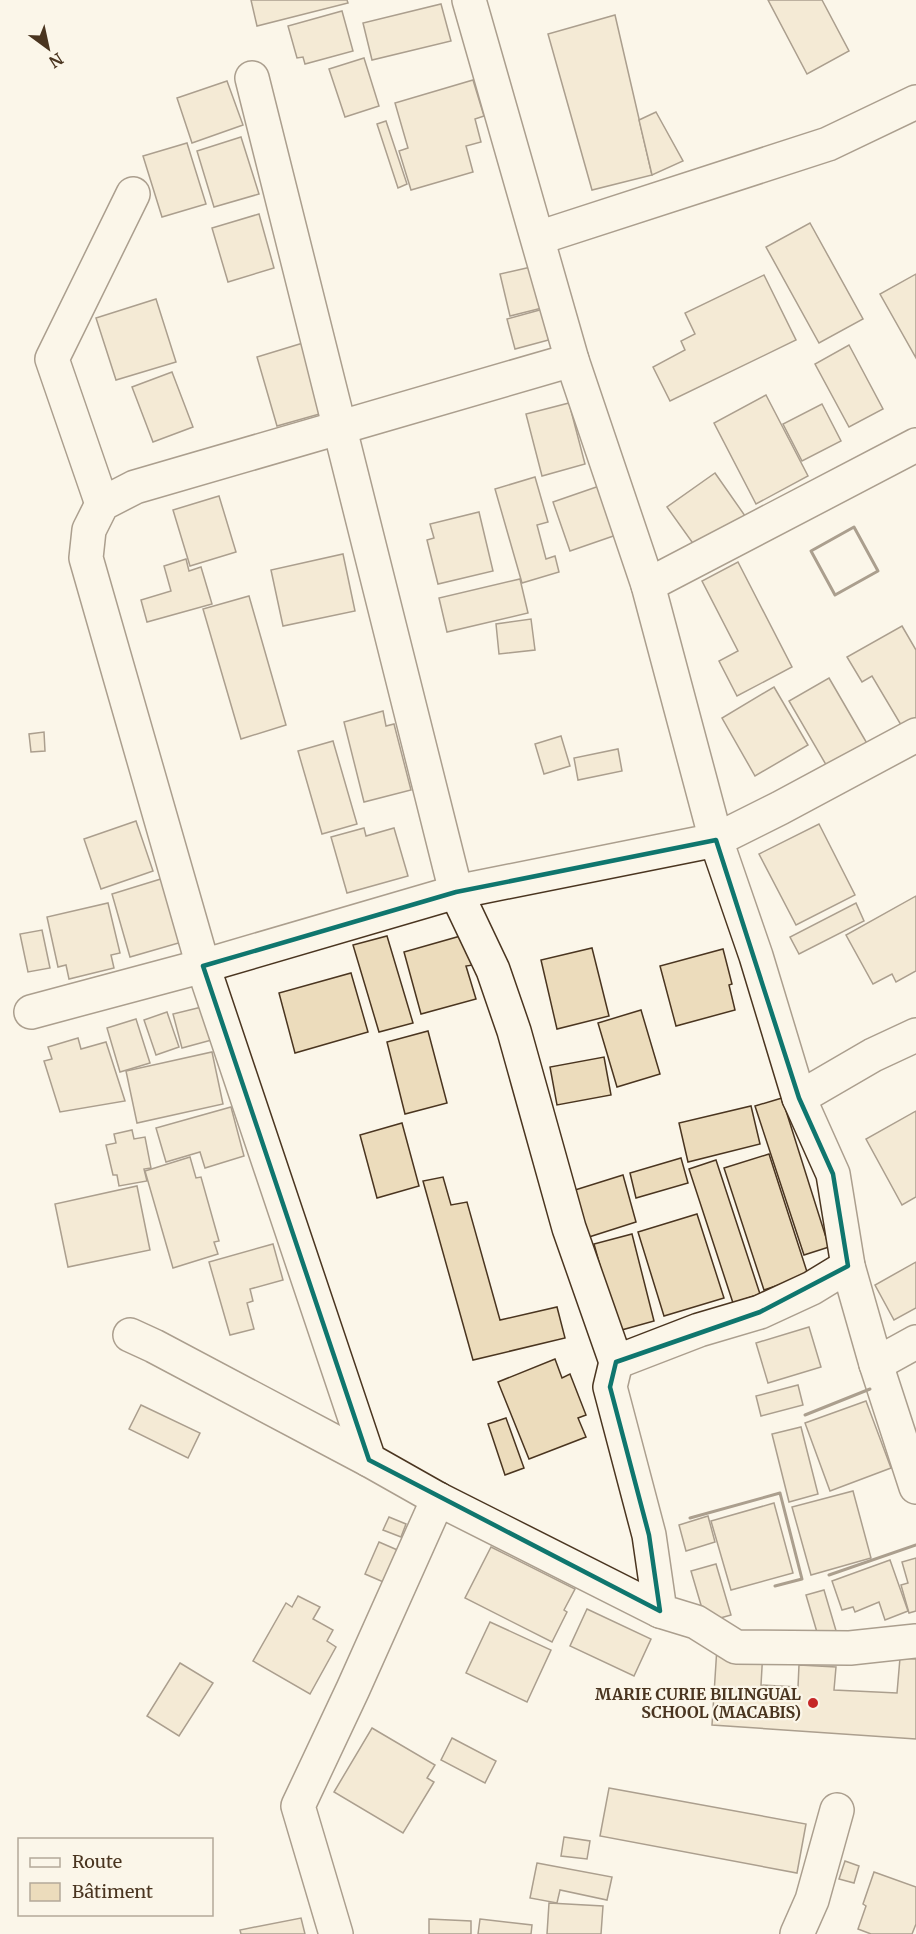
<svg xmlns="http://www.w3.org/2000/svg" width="916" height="1934" font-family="Merriweather,serif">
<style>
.building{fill:#ecdcbc;stroke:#4a3520;stroke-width:1.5}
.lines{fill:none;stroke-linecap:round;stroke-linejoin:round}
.minor-casing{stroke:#4a3520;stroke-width:36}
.minor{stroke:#fbf6e9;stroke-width:33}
.wall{stroke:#4a3520;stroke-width:3}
.marked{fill:none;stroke:#0f766e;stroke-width:4.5;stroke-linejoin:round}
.poi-dot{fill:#c62828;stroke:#fbf6e9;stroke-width:2}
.labels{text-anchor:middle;stroke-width:4.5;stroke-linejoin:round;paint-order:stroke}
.poi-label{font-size:16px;font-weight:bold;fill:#4a3520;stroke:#fbf6e9;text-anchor:end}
</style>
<rect width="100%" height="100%" fill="#fbf6e9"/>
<g class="building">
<path d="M251 0H347L348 3 257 26Z"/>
<path d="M768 0H822L849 51 807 74Z"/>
<path d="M441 4 451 41 372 60 363 23Z"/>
<path d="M342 11 353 51 305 64 303 57 297 58 288 26Z"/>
<path d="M615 15 652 175 592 190 548 34Z"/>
<path d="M364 58 379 106 345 117 329 69Z"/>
<path d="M473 80 484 116 475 119 481 142 466 146 473 172 411 190 399 151 408 148 395 103Z"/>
<path d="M227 81 243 125 192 143 177 98Z"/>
<path d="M656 112 683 161 652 175 639 120Z"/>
<path d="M386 121 407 184 398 188 377 124Z"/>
<path d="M241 137 259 194 214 207 197 151Z"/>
<path d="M187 143 206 204 162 217 143 156Z"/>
<path d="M259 214 274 268 228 282 212 228Z"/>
<path d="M810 223 863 319 819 343 766 247Z"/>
<path d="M540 265 550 306 510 316 500 274Z"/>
<path d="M916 274V358L880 294Z"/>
<path d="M764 275 796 340 670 401 653 367 685 350 681 341 695 334 685 313Z"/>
<path d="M156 299 176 362 116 380 96 318Z"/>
<path d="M547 308 556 338 515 349 507 319Z"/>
<path d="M303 343 323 413 277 426 257 357Z"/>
<path d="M849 345 883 409 849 427 815 364Z"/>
<path d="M172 372 193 427 153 442 132 387Z"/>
<path d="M766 395 808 476 756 504 714 423Z"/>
<path d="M569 403 585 464 542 476 526 414Z"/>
<path d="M822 404 841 441 802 461 783 424Z"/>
<path d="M715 473 750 523 702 556 667 507Z"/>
<path d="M535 477 548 522 537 525 546 559 555 556 559 572 522 583 495 489Z"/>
<path d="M608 483 625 532 570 551 553 502Z"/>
<path d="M219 496 236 552 190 566 173 510Z"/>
<path d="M479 512 493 571 438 584 427 540 434 538 430 524Z"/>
<path d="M343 554 355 611 283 626 271 570Z"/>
<path d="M186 559 189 571 201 567 212 604 147 622 141 600 171 591 164 566Z"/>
<path d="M738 562 792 667 737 696 719 661 738 651 702 581Z"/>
<path d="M520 579 528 613 447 632 439 598Z"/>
<path d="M249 596 286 725 241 739 203 609Z"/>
<path d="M531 619 535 650 499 654 496 624Z"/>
<path d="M902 626 916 650V723L904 730 872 676 862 682 847 657Z"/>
<path d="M829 678 872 752 832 775 789 701Z"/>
<path d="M774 687 808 745 755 776 722 718Z"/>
<path d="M383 711 386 726 394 724 411 790 364 802 344 722Z"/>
<path d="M44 732 45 751 31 752 29 734Z"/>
<path d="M561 736 570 766 544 774 535 744Z"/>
<path d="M333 741 357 824 322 834 298 751Z"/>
<path d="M618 749 622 771 578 780 574 758Z"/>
<path d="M136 821 153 871 101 889 84 839Z"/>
<path d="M819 824 855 895 796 925 759 854Z"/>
<path d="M364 828 366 836 394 828 408 876 347 893 331 837Z"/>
<path d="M164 878 182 942 130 957 112 894Z"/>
<path d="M916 896V971L896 982 892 974 873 984 846 935Z"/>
<path d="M108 903 120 953 111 955 114 968 69 979 66 965 58 967 47 917Z"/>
<path d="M856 903 864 921 799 954 790 937Z"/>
<path d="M42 930 50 968 28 972 20 934Z"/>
<path d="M464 935 473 965 466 966 476 999 421 1014 404 952Z"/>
<path d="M387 936 413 1023 379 1032 353 945Z"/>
<path d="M592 948 609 1016 557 1029 541 960Z"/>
<path d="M723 949 732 984 729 985 735 1010 676 1026 660 966Z"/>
<path d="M351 973 368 1032 295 1053 279 993Z"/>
<path d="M210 1005 219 1038 182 1048 173 1014Z"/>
<path d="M641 1010 660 1074 617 1087 598 1023Z"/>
<path d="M167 1012 179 1047 156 1055 144 1020Z"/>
<path d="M136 1019 150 1063 120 1072 107 1028Z"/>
<path d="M428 1031 447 1103 405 1114 387 1042Z"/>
<path d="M78 1038 81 1049 106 1042 125 1101 60 1112 44 1061 52 1059 48 1047Z"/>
<path d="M212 1052 223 1104 137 1123 126 1071Z"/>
<path d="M604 1057 611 1095 557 1105 550 1067Z"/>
<path d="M782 1098 829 1247 804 1255 755 1106Z"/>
<path d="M751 1106 760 1144 688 1162 679 1123Z"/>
<path d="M231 1107 244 1156 205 1168 200 1152 166 1162 156 1128Z"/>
<path d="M916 1111V1197L902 1205 866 1139Z"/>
<path d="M402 1123 419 1186 377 1198 360 1135Z"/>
<path d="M132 1130 134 1139 145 1137 151 1168 144 1169 147 1181 119 1186 117 1175H113L106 1145 116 1143 114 1134Z"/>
<path d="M769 1154 808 1275 764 1290 724 1168Z"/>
<path d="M190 1157 196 1178 201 1177 219 1241 214 1242 218 1254 173 1268 145 1171Z"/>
<path d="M681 1158 688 1183 636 1198 630 1173Z"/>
<path d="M716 1160 760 1294 733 1303 689 1169Z"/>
<path d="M623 1175 636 1222 589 1237 575 1190Z"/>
<path d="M443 1177 451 1205 467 1202 500 1320 557 1307 565 1338 473 1360 423 1181Z"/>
<path d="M137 1186 150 1250 68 1267 55 1204Z"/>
<path d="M697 1214 724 1298 664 1316 638 1232Z"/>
<path d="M632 1234 654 1321 618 1331 594 1244Z"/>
<path d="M273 1244 283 1280 250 1289 253 1301 247 1303 254 1329 230 1335 209 1262Z"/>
<path d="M916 1262V1308L894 1320 875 1285Z"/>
<path d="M809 1327 821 1367 768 1383 756 1343Z"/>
<path d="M555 1359 562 1378 570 1374 586 1415 578 1418 586 1437 529 1459 498 1382Z"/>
<path d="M798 1385 803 1405 761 1416 756 1396Z"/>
<path d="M866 1401 891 1468 830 1491 805 1423Z"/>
<path d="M141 1405 200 1433 188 1458 129 1429Z"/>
<path d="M506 1418 524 1468 505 1475 488 1424Z"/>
<path d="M801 1427 818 1494 789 1502 772 1434Z"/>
<path d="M853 1491 871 1558 811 1575 792 1507Z"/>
<path d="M774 1503 793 1573 731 1590 711 1521Z"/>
<path d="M708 1516 715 1542 686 1551 679 1525Z"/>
<path d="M389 1517 406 1524 401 1537 383 1530Z"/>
<path d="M379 1542 402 1552 388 1584 365 1574Z"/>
<path d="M491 1547 575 1589 564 1610 567 1612 552 1642 465 1598Z"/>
<path d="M916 1558V1611L909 1613 901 1585 908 1583 902 1562Z"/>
<path d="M890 1560 908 1611 885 1620 879 1602 855 1612 853 1607 842 1610 832 1581Z"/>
<path d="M716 1564 731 1615 706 1622 691 1571Z"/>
<path d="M824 1590 837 1634 819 1639 806 1595Z"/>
<path d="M298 1596 320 1607 313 1619 333 1630 327 1641 336 1647 310 1694 253 1661 286 1603 292 1607Z"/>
<path d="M587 1609 651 1639 634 1676 570 1646Z"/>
<path d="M490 1622 551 1650 527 1702 466 1673Z"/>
<path d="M717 1647 763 1650 761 1685 798 1687 799 1665 836 1667 834 1690 897 1693 900 1658 916 1659V1739L712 1725Z"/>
<path d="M180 1663 213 1683 179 1736 147 1716Z"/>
<path d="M372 1728 435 1765 427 1778 434 1782 403 1833 334 1792Z"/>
<path d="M452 1738 496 1761 485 1783 441 1760Z"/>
<path d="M609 1788 806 1824 797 1873 600 1836Z"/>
<path d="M564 1837 590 1841 587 1859 561 1856Z"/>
<path d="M845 1861 859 1866 854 1883 839 1879Z"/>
<path d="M537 1863 612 1877 607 1900 560 1890 557 1903 530 1898Z"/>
<path d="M874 1872 916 1887V1924L912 1934H871L858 1929 866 1906 863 1904Z"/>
<path d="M549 1903 603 1906 601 1934H547Z"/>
<path d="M301 1918 305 1934H241L240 1930Z"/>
<path d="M429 1919 471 1921V1934H429Z"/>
<path d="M480 1919 532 1925 531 1934H478Z"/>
</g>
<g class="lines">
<defs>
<g id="minor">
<path d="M252 78 456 892 716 840 648 585 572 360 469 0"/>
<path d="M538 238 828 144 916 102"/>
<path d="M572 360 135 487 102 504 89 530 86 558 203 966 456 892 493 970 514 1031 569 1228 616 1362 610 1387 649 1535 660 1611 696 1622 736 1647 850 1648 916 1641"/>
<path d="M102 504 52 359 133 194"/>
<path d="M648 585 916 445"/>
<path d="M916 735 780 808 716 840 756 956 799 1098 833 1174 848 1266 876 1364 916 1487"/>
<path d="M31 1012 203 966 369 1460 438 1499 660 1611"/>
<path d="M799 1098 873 1055 916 1035"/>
<path d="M130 1335 154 1346 369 1460"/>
<path d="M616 1362 699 1330 760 1312 812 1288 848 1266"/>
<path d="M876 1364 916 1342"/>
<path d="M336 1934 298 1806 353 1689 438 1499"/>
<path d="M797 1934 812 1900 837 1810"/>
</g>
</defs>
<use href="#minor" class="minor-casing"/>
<use href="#minor" class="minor"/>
<g class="wall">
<path d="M854 527 878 571 835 595 811 551Z"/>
<path d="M805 1415 870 1389"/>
<path d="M690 1518 780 1493 802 1579 775 1586"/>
<path d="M829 1575 916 1545"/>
</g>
</g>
<path d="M0 0H916V1934H0ZM716 840 799 1098 833 1174 848 1266 760 1312 616 1362 610 1387 649 1535 660 1611 369 1460 203 966 456 892Z" fill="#fbf6e9" fill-opacity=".55" fill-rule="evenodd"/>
<path class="marked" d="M716 840 799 1098 833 1174 848 1266 760 1312 616 1362 610 1387 649 1535 660 1611 369 1460 203 966 456 892Z"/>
<circle class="poi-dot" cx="813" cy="1703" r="6"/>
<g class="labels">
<g class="poi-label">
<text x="801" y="1700">MARIE CURIE BILINGUAL<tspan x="801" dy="18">SCHOOL (MACABIS)</tspan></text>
</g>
</g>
<rect x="18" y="1838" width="195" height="78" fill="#fbf6e9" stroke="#b4a999" stroke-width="1.5"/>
<rect x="30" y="1858" width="30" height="9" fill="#fbf6e9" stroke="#b4a999" stroke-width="1.5"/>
<text x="72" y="1868" font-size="18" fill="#4a3520">Route</text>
<rect x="30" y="1883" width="30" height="18" fill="#ecdcbc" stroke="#b4a999" stroke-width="1.5"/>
<text x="72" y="1898" font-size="18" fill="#4a3520">Bâtiment</text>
<g transform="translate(48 48) rotate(147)" stroke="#fbf6e9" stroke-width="4.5" paint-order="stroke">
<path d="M0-4.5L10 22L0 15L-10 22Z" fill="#4a3520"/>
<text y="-9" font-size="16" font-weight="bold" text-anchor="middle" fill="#4a3520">N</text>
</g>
</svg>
